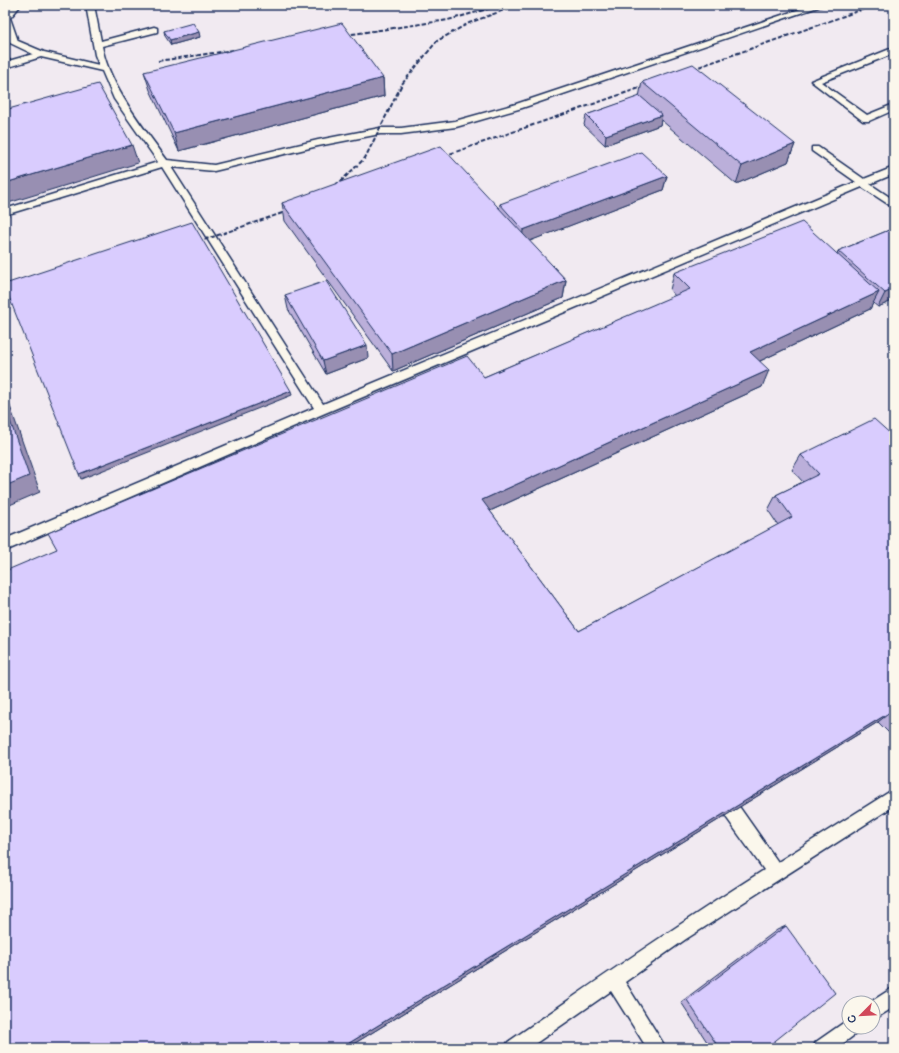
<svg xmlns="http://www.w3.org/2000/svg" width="899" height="1053" font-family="'Balsamiq Sans',sans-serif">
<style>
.built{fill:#f1eaf1;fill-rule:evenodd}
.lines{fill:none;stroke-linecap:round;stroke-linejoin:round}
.lane-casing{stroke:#1b2f5e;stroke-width:3}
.lane{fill:#fbf7ec;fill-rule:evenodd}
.rail-far1{stroke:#1b2f5e;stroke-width:2;stroke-dasharray:4.5 2;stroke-linecap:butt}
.rail{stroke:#1b2f5e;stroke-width:3;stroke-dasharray:5.5 3;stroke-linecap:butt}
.wall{fill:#bbafda;stroke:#1b2f5e}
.shaded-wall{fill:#988fb2;stroke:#1b2f5e}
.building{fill:#d9ccfe;stroke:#1b2f5e}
</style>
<rect width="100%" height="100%" fill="#fbf7ec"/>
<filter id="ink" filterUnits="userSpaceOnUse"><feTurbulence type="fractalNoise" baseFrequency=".025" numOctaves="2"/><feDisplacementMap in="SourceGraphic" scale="8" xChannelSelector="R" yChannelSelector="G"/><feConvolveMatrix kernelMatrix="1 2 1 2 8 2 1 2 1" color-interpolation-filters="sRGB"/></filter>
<g filter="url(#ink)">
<path class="built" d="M5 5H894V1048H5ZM849 1003H873V1027H849Z"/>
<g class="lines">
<defs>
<g id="lane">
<path d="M13 5H21L10 18 18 41 44 52 99 65 95 55 86 5H94L101 41 154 27 157 28V32L102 46C109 86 144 128 167 160L214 165 318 140 380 128H401L455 121 516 104 812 5H824L522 108 456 127 401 134H380L318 146 214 171 171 167 323 404 856 182 812 151V147H818L864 179 894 167V174L870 184 894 200V208L862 187 325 413 5 551V539L314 408 162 167 5 215V209L158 162 114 99 102 71 41 57 5 68V62L33 54 10 43 5 28V14Z"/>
<path d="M890 49 894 51V57L890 55 821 82 867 115 894 104V110L869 121H863L811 81Z"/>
<path d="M894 789V806L686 939 625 982 666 1048H647L611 991 529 1048H505L508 1042C593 983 677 925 764 870L726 817 724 811 726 805 732 803 738 805 778 862Z"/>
<path d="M894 987V1007L873 1020V1003H869Z"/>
<path d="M849 1019V1027H860L857 1033 837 1048H813L816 1042Z"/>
</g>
</defs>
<use href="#lane" class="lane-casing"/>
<use href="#lane" class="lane"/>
<g class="rail-far1">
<path d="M339 36 448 20 502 5"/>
<path d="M158 61 234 50"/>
<path d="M687 71 875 5"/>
<path d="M438 158 651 84"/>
<path d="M329 188 340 182 365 158 402 84 437 41 469 23 518 5"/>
<path d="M192 244 294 209"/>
</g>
<path class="rail" d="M5 308 24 302"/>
</g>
<g class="wall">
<path d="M164 31 200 37 171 45 165 36Z"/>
<path d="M144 72 383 78 384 96 179 151 150 90Z"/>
<path d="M642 82 795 144 788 162 736 184 661 120 660 125 605 145 584 125 586 115 639 97Z"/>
<path d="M667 176 663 190 529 241 566 280 563 298 393 371 285 221 282 203 499 209 500 204Z"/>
<path d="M894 228V300L878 307 873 303 870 309 760 361 762 387 490 511 579 631 778 525 768 510 776 495 803 482 792 470 801 455 894 437V737H893L878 722 347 1048H5L57 549 484 377 675 296 670 290 674 273 837 254 838 251Z"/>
<path d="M285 295 368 358 326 374 288 309Z"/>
<path d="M786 926 766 1048H711L681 1002 777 930Z"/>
</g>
<g class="shaded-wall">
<path d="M199 32 200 37 171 45 170 40Z"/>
<path d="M383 78 384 96 179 151 174 133Z"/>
<path d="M662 115 660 125 605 145 606 135Z"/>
<path d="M795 144 788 162 736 184 742 166Z"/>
<path d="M132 145 138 163 5 204V183Z"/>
<path d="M667 176 663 190 522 244 523 230Z"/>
<path d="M566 280 563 298 393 371 392 354Z"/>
<path d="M894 289V300L878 307 885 293Z"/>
<path d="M879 292 870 309 743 369 750 352Z"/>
<path d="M367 345 368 358 326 374 323 361Z"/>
<path d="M769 370 762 387 481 515 482 500Z"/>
<path d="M291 391 292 395 81 479 79 474Z"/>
<path d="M5 392 40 492 5 507Z"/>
<path d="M892 711 878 722 347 1048H341Z"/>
</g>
<g class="building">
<path d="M193 23 199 32 170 40 164 31Z"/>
<path d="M342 23 383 78 174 133 144 72Z"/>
<path d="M693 64 795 144 742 166 642 82Z"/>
<path d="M98 84 132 145 5 183V110Z"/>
<path d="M640 96 662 115 606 135 586 115Z"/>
<path d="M441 146 566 280 392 354 282 203Z"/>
<path d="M641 152 667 176 523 230 500 204Z"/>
<path d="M192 222 291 391 79 474 5 287V284Z"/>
<path d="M802 222 879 292 750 352 769 370 482 500 579 631 792 517 776 495 819 474 801 455 874 419 894 437V713L892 711 341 1048H5V571L57 549 48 533 467 356 484 377 690 289 674 273Z"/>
<path d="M894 228V289L885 293 838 251Z"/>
<path d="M326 281 367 345 323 361 285 295Z"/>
<path d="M5 406 29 476 5 486Z"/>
<path d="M786 926 835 993 766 1048H719L687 1000Z"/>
</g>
</g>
<rect width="899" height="1053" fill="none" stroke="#fbf7ec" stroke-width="20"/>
<rect x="10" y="10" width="879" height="1033" fill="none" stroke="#1b2f5e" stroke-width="1.5" filter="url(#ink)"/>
<g transform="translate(861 1015) rotate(246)"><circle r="19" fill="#fbf7ec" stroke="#a1a7b3"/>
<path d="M0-3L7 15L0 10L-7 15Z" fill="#d1495b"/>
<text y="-6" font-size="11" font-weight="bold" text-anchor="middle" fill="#1b2f5e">С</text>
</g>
</svg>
